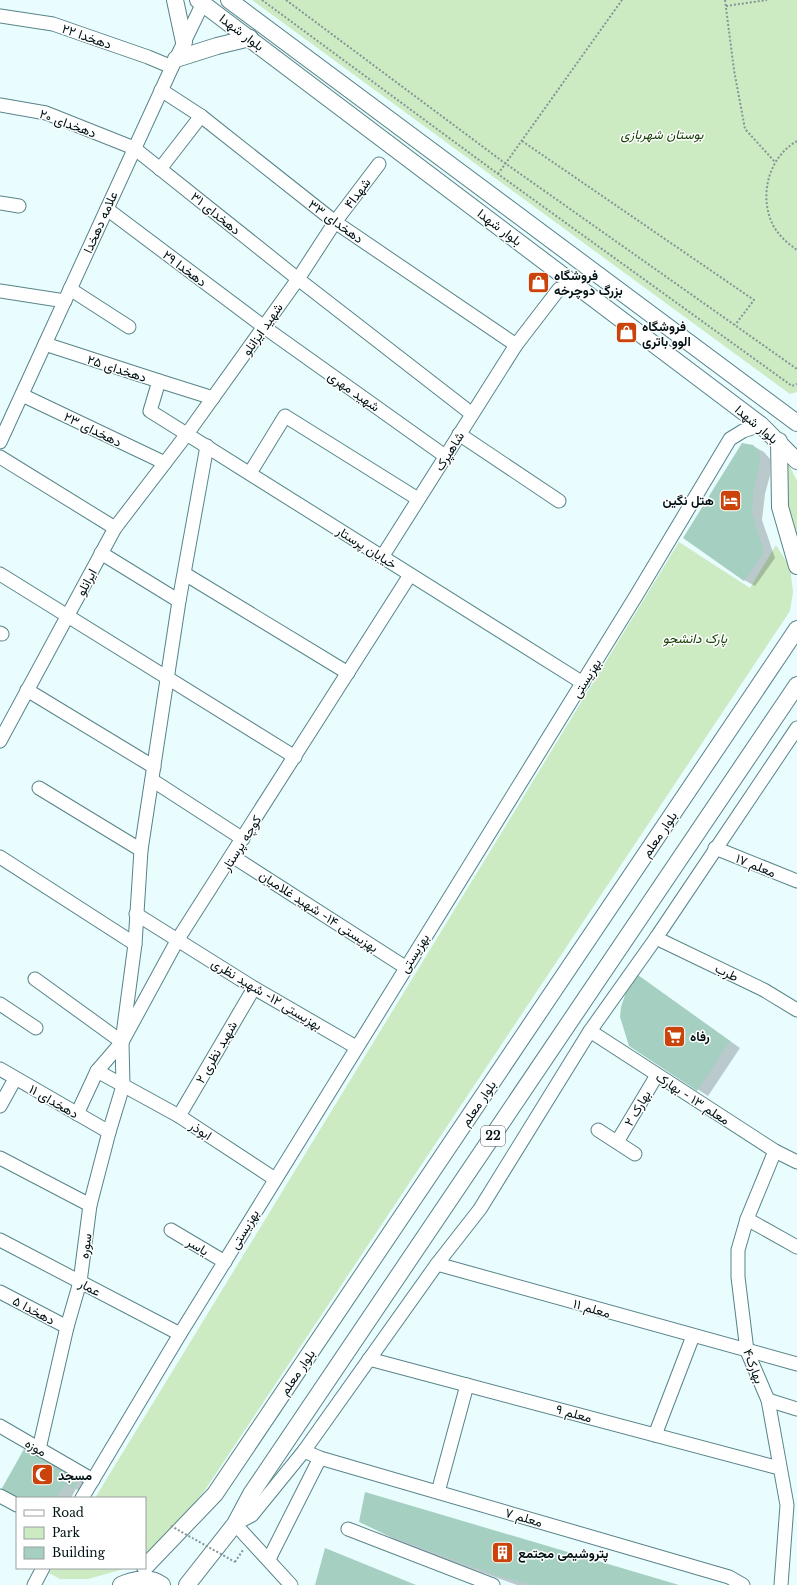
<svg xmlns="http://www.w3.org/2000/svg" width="797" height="1585" font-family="'Libre Baskerville',Vazirmatn,serif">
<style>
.green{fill:#ccebc3}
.shadow{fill:#0003}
.building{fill:#a5d0c1}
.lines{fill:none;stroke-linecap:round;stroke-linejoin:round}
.minor-casing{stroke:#578489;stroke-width:15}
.major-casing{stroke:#578489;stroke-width:18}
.path{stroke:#839597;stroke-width:2;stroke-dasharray:2 2;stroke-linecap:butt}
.minor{stroke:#fff;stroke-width:13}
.major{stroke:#fff;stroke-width:16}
.path-bridge{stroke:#839597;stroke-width:2;stroke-dasharray:2 2;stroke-linecap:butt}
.labels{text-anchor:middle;stroke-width:3;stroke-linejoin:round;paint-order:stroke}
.shield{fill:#fff;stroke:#4e595a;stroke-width:1}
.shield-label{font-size:12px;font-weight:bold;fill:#021214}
.street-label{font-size:13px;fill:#021214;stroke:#fff}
.park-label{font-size:13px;font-style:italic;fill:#154004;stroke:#fff}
.poi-label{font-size:13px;font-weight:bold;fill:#021214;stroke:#fff;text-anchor:start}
</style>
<rect width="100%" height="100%" fill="#e9fcfe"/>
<g class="green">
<path d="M252 0H797V392L790 394Z"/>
<path d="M787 461 797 481V545L788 518Z"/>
<path d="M679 542 750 588 776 545 790 567 793 592 790 611 205 1490 153 1553 145 1558V1498H95Z"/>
<path d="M52 1568H127L88 1579H60L49 1573Z"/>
</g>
<g class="shadow">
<path d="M753 446 764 452 770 459V475L765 494 762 520 775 558 755 586 744 580Z"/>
<path d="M638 976 740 1048 708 1096 630 1046Z"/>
<path d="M68 1474 90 1484 84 1494 76 1489 71 1498H17Z"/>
<path d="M360 1522 678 1585H517L406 1545Z"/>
</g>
<g class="building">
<path d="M742 443 753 445 760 452 759 468 754 488 752 513 764 552 744 581 683 538Z"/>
<path d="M638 975 730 1041 697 1091 629 1046 620 1017 621 1007 626 992Z"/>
<path d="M24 1449 68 1473 80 1477 73 1489 65 1484 57 1498H17L1 1490Z"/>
<path d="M365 1492 679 1585H534L498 1576 390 1536 359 1522Z"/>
<path d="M325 1548 416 1585H315Z"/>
</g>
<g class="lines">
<defs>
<g id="minor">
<path d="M0 16 53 24 148 57 172 67"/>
<path d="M161 90 201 116 335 222 516 345"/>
<path d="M0 105 46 113 134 148 298 279 472 414"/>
<path d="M160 169 201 116"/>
<path d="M0 203 19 206"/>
<path d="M107 209 264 327 445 456"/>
<path d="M70 289 129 327"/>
<path d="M0 291 65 301"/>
<path d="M45 344 159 381 150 411 583 683"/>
<path d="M159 381 213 398"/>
<path d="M22 395 165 463"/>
<path d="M459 434 559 501"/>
<path d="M0 442 172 67 203 3"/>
<path d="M0 457 115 528"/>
<path d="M250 473 285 416 418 499"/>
<path d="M101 553 179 601"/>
<path d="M382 557 516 345 559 289"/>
<path d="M0 574 295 757"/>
<path d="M185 574 348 673"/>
<path d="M0 633 2 634"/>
<path d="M27 690 154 767"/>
<path d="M0 741 115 528 187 434 298 279 335 222 379 164"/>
<path d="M152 780 243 839"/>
<path d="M39 788 141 850"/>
<path d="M715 848 797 881"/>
<path d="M232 856 405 967"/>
<path d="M0 857 135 944"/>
<path d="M136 914 254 988 356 1047"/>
<path d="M656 938 764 990 797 1010"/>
<path d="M35 979 122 1042"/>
<path d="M0 1004 36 1028"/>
<path d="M590 1031 775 1151 797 1162"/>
<path d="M0 1069 109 1132"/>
<path d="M97 1071 179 1116 275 1179"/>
<path d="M0 1106 15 1079"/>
<path d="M77 1114 97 1071 122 1042 178 939 410 575"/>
<path d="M179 1116 254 988"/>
<path d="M598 1130 635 1154"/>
<path d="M617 1142 657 1075"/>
<path d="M775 1151 747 1219 738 1250V1277L747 1351 768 1400 787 1505 781 1585"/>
<path d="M0 1158 90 1205"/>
<path d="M747 1219 797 1247"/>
<path d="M171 1230 225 1262"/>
<path d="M0 1240 180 1334"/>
<path d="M437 1264 797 1364"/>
<path d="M0 1292 67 1327"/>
<path d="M369 1359 779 1468"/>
<path d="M768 1400 797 1409"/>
<path d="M0 1426 93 1480"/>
<path d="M655 1435 693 1336"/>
<path d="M39 1449 67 1327 80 1282 90 1205 109 1132 123 1086 122 1042 135 944 141 850 179 601 207 446"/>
<path d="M304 1451 320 1458 729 1577 743 1585"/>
<path d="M438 1492 467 1385"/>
<path d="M0 1496 17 1505"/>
<path d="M82 1498 180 1334 636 596 730 439 743 431 761 425"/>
<path d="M348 1529 493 1585"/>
<path d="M269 1559 320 1458"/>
<path d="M34 1585 43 1568"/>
<path d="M291 1585 235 1524 252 1515 304 1451 437 1264 480 1209 590 1031 656 938 797 728"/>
</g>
<g id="major">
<path d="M175 0 184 42"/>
<path d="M198 0 761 425 797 461"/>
<path d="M229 0 797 423"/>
<path d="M176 59 217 46 250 38"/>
<path d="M779 441 780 507 797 566"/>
<path d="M145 1567 215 1494 797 629"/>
<path d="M121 1585C133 1579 150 1576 162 1585"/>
<path d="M187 1585 235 1524 251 1494 797 685"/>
</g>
</defs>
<use href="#minor" class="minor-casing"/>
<use href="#major" class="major-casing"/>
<g class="path">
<path d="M262 0 498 174 792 386 797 384"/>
<path d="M286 0 502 161 797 369"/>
<path d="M725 0 734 70 745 129 775 162"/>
<path d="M726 6 767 0"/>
<path d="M522 141 754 300 735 325"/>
<path d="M797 141C769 157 759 194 772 223 777 234 787 243 797 250"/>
<path d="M498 174 622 0"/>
<path d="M235 1562 243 1550"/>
</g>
<use href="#minor" class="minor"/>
<use href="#major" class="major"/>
<path class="path-bridge" d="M171 1526 235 1562"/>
</g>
<defs>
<symbol id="shop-square" viewBox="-11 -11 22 22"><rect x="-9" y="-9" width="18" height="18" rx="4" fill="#ca430a" stroke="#fff"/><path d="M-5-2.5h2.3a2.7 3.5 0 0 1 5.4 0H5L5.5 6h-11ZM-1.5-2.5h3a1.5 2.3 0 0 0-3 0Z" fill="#fff"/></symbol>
<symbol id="hotel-square" viewBox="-11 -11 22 22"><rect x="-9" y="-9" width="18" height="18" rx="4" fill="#ca430a" stroke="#fff"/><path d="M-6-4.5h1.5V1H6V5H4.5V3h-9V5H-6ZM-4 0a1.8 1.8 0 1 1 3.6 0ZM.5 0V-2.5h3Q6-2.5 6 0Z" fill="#fff"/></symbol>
<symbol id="supermarket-square" viewBox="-11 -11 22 22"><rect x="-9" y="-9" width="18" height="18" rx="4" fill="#ca430a" stroke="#fff"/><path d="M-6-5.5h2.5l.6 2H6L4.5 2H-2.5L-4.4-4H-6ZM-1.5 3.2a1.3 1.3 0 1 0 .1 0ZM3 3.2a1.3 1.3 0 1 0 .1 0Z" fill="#fff"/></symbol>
<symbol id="mosque-square" viewBox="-11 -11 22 22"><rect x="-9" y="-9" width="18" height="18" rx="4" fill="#ca430a" stroke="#fff"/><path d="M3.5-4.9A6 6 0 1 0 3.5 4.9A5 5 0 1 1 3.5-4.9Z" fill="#fff"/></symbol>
<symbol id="building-square" viewBox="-11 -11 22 22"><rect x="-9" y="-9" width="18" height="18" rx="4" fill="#ca430a" stroke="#fff"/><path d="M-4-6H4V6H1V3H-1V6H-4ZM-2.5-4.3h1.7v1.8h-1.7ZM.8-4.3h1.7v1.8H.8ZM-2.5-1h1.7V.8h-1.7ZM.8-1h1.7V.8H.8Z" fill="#fff"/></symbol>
</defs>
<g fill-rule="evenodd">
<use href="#shop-square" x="526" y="270" width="25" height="25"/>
<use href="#shop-square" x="614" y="320" width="25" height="25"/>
<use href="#hotel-square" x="718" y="488" width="25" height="25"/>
<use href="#supermarket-square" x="662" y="1024" width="25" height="25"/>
<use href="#mosque-square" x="30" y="1462" width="25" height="25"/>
<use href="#building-square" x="490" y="1540" width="25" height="25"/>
</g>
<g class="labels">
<rect class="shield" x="481" y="1126" width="24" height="20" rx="3"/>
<g class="shield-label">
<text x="493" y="1140">22</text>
</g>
<g class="street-label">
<text transform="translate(242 32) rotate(37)" y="5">بلوار شهدا</text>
<text transform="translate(87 36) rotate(19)" y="5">دهخدا ۲۲</text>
<text transform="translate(68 123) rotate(20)" y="5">دهخدای ۲۰</text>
<text transform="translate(357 193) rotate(-53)" y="5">شهدا۴</text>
<text transform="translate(216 213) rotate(39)" y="5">دهخدای ۳۱</text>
<text transform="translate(336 221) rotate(36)" y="5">دهخدای ۳۳</text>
<text transform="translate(100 222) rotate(-66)" y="5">علامه دهخدا</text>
<text transform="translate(500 227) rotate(37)" y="5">بلوار شهدا</text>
<text transform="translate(185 268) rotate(37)" y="5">دهخدا ۲۹</text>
<text transform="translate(262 329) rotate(-55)" y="5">شهید ایزانلو</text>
<text transform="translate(117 368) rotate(18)" y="5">دهخدای ۲۵</text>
<text transform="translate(354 391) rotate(35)" y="5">شهید مهری</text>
<text transform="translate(757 424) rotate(40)" y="5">بلوار شهدا</text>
<text transform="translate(93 429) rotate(26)" y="5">دهخدای ۲۳</text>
<text transform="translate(449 451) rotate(-58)" y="5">شاهپرک</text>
<text transform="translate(367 547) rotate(32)" y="5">خیابان پرستار</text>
<text transform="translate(86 582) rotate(-62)" y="5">ایرانلو</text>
<text transform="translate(586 678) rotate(-58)" y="5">بهزیستی</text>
<text transform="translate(659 834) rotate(-56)" y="5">بلوار معلم</text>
<text transform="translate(241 843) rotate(-58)" y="5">کوچه پرستار</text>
<text transform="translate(756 865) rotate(22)" y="5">معلم ۱۷</text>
<text transform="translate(319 911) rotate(33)" y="5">بهزیستی ۱۴- شهید غلامیان</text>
<text transform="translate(414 953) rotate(-58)" y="5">بهزیستی</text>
<text transform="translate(727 972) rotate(26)" y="5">طرب</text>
<text transform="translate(267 994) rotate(31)" y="5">بهزیستی ۱۲- شهید نظری</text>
<text transform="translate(216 1052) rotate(-60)" y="5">شهید نظری ۲</text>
<text transform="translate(693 1098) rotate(33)" y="5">معلم ۱۳ - بهارک</text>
<text transform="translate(54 1101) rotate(30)" y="5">دهخدای ۱۱</text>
<text transform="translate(478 1103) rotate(-56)" y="5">بلوار معلم</text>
<text transform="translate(637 1108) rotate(-60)" y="5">بهارک ۲</text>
<text transform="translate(201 1130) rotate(33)" y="5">ابوذر</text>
<text transform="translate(244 1229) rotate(-59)" y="5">بهزیستی</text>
<text transform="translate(85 1246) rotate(-82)" y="5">سوره</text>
<text transform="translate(198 1246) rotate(31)" y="5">یاسر</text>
<text transform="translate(90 1287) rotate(28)" y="5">عمار</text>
<text transform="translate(592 1308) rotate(16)" y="5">معلم ۱۱</text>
<text transform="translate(34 1310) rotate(28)" y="5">دهخدا ۵</text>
<text transform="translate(754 1366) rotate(69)" y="5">بهارک۴</text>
<text transform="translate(297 1372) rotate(-56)" y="5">بلوار معلم</text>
<text transform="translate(574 1413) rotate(15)" y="5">معلم ۹</text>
<text transform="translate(36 1447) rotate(30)" y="5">موزه</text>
<text transform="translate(524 1517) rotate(16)" y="5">معلم ۷</text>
</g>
<g class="park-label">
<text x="662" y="139">بوستان شهربازی</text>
<text x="695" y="643">پارک دانشجو</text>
</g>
<g class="poi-label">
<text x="554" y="280">فروشگاه<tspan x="554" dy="15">بزرگ دوچرخه</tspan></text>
<text x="642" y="331">فروشگاه<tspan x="642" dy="15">الوو باتری</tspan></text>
<text x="714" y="505" text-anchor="end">هتل نگین</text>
<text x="690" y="1041">رفاه</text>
<text x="58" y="1480">مسجد</text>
<text x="518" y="1558">پتروشیمی مجتمع</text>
</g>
</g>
<rect x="16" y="1497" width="130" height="72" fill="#ffffff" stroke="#9aa0a1"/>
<rect x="24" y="1510" width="20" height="6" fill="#ffffff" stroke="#9aa0a1"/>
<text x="52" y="1517" font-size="12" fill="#021214">Road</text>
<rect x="24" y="1527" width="20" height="12" fill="#ccebc3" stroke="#9aa0a1"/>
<text x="52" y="1537" font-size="12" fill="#021214">Park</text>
<rect x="24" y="1547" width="20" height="12" fill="#a5d0c1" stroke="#9aa0a1"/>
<text x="52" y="1557" font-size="12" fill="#021214">Building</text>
</svg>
